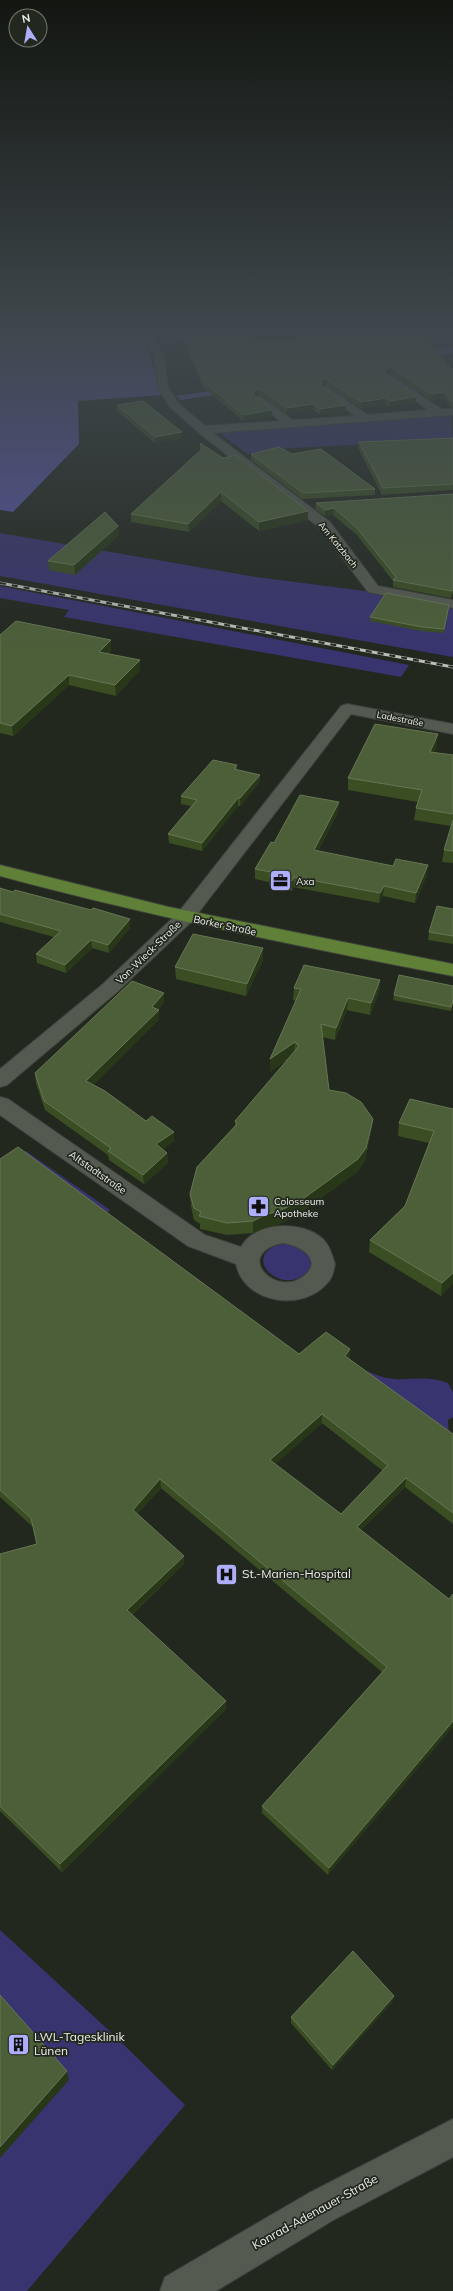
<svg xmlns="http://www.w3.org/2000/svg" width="453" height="2291" font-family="Mulish,sans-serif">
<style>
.green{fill:#38346f}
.forest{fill:#5854a3}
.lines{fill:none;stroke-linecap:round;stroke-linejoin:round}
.street-casing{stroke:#3e423b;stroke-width:2}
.secondary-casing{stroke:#3e423b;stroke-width:2}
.primary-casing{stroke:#3e423b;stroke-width:2}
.street{fill:#545a50;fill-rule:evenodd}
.secondary{fill:#545a50;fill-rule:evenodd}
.primary{fill:#5f8036;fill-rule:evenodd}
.rail-casing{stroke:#bcbfb8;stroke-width:3}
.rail{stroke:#23281f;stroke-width:2;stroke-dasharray:6;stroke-linecap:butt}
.wall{fill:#3a4d23;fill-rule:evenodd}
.shaded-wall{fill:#283718}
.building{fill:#4d5f39;stroke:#667654;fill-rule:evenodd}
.labels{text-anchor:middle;stroke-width:3.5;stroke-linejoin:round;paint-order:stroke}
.far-street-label{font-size:9px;fill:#eef1eb;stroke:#23281f}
.poi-label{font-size:10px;fill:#eef1eb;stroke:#23281f;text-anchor:start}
.street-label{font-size:10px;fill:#eef1eb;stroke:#23281f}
.near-poi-label{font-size:12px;fill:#eef1eb;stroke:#23281f;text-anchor:start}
.near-street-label{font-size:12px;fill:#eef1eb;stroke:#23281f}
</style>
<rect width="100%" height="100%" fill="#23281f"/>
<g class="green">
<path d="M451 415 453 440 290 448 247 454 221 434 228 430Z"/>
<path d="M0 533 256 577 365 591 453 609V657L0 576Z"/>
<path d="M0 586 409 665 401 677 64 617 69 610 0 598Z"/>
<path d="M26 1151 110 1210 102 1217 19 1156Z"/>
<path d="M285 1243 301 1246 311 1256 310 1269C283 1302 235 1253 285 1243Z"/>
<path d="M348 1361C360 1368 373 1375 387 1378 410 1382 423 1374 448 1383L453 1392V1417L448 1420 449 1440Z"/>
<path d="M0 1930 116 2037 185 2105 27 2291H0Z"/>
</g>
<g class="forest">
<path d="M138 332 147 346 162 395 78 401 79 444 13 512 0 510V333Z"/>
<path d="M453 346V353L375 371 181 400 176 396 318 375Z"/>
</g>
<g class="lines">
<defs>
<g id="street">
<path d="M140 332H150L164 355 168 387 178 403 205 426 280 421 256 401 254 399 256 397 260 396 293 420 355 416 322 391 321 389 322 387 326 386 368 415 428 410 386 379 385 377 390 374 441 409H453V415L213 433 330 522 378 586 453 600V608L368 592 320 528 198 432 170 407 158 387 154 355Z"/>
<path d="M332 332H342L346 339 345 341H337Z"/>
<path d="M347 704 453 724V734L351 714 192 921 117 992 7 1085 0 1087V1069L103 984 178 913 341 706Z"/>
<path d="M0 1097 8 1099 205 1235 241 1247C255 1221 302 1220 323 1239 330 1246 332 1255 335 1264 334 1270 333 1276 329 1281 305 1313 244 1304 236 1264L188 1246 0 1115ZM282 1243C297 1244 324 1258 305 1275 277 1300 232 1254 282 1243Z"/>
</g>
<path id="secondary" d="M453 2119V2157L335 2219 216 2291H160L165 2277 309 2193Z"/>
<path id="primary" d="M0 865 169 907 453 964V976C301 947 149 916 0 876Z"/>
</defs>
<use href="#street" class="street-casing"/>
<use href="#secondary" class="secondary-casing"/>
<use href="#primary" class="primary-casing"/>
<use href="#street" class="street"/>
<use href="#secondary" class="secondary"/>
<use href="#primary" class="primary"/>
<defs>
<path id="rail" d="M0 583 453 667"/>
</defs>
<use href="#rail" class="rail-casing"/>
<use href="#rail" class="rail"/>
</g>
<g class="wall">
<path d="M167 332H247L252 342 307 339 303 332H334L337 337H346L343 332H422L451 369H453V409L444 398 431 400 391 373 386 375 416 397V403L389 407 385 404 361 408 326 385 321 386 346 405V411L320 415 313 410 287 414 260 395 255 396 272 416 243 421 203 387 184 340 169 337Z"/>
<path d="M117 405 182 432V438L155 443 117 411Z"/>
<path d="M453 438V491V490L382 495 358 448 359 442Z"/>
<path d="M200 443 223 458 308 511V520L259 531 221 501 189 532 131 522V514L200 451Z"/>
<path d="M251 454H292L375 489V495L302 499 251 460Z"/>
<path d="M453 494V594H452L451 598 393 587V581L357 535 333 515 325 516 315 509 316 503Z"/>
<path d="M119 535 75 575 49 570 48 561Z"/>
<path d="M449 609 444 633 421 631 370 621V617Z"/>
<path d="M0 635 111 640V650L108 654 140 670 116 696 69 685 13 736 0 733Z"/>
<path d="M437 746 434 752 453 755V863L442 862 444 850 451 826 414 820 416 808 418 802 348 790V778Z"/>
<path d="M237 765V770L260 775 259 783 240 806H238L202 851 169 843 168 834 191 806 181 804V796Z"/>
<path d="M339 802 338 812 318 851 427 875 415 903 383 896 379 903 293 887 292 891 269 886V882L255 879V869L274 843Z"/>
<path d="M0 888 13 892 130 919V928L109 953 92 948 66 973 37 963 36 954 54 937 0 922Z"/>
<path d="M453 909V944L428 940 429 932Z"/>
<path d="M263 960 246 996 176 979 175 967Z"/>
<path d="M380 980 379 992 370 1015 347 1010 335 1040 322 1037 329 1090 373 1119 371 1132 365 1161 357 1172 299 1214 277 1225 267 1227 253 1233 227 1235 200 1229V1224L194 1220 191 1206 190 1194 235 1126V1121L288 1059 270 1072V1059L296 1001 293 1000 294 988Z"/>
<path d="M453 986V1003L451 1011 393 1000 394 995Z"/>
<path d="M164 1002 158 1010 159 1019 93 1085 174 1141 163 1149 167 1153 168 1163 144 1184 109 1160 108 1155 45 1110 36 1083 35 1073Z"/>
<path d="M453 1109V1283L441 1296 369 1252 370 1240 405 1206 429 1143 398 1136 399 1123Z"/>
<path d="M0 1159 299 1354 350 1358 349 1359 453 1434V1524L405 1487 361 1530 449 1599 328 1875 262 1813V1806L382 1672 161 1488 137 1514 184 1564 132 1615 226 1709 62 1872 0 1811V1554L36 1544 33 1527 0 1497ZM322 1423 383 1471 341 1514 275 1464Z"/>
<path d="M394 1996 392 2002 332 2070 291 2023V2017Z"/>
</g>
<g class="shaded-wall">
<path d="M391 367V373L384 376 385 370Z"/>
<path d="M326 379V385L321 386V380Z"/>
<path d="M260 389V395L255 396 253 394 255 390Z"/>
<path d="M445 392 444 398 431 400V394Z"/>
<path d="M416 397V403L389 407 390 401Z"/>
<path d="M386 398 385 404 361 408V402Z"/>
<path d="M313 404V410L287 414V408Z"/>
<path d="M346 405V411L320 415V409Z"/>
<path d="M272 410V416L243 421V415Z"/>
<path d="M182 432V438L155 443V437Z"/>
<path d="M221 492V501L189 532 188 524Z"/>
<path d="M334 508 333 515 325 516V510Z"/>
<path d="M308 511V520L259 531V522Z"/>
<path d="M118 526 119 535 75 575 74 565Z"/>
<path d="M111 640V650L99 662V652Z"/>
<path d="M140 660V670L116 696 115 685Z"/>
<path d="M69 675V685L13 736 12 726Z"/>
<path d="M438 734 437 746 429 763 430 752Z"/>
<path d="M260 775 259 783 240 806V798Z"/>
<path d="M238 798V806L202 851V843Z"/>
<path d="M339 802 338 812 313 860 314 850Z"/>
<path d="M428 865 427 875 415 903 416 893Z"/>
<path d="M294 877 293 887 292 891V881Z"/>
<path d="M384 886 383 896 379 903 380 893Z"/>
<path d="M130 919V928L109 953 108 945Z"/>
<path d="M91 940 92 948 66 973 65 965Z"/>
<path d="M263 948V960L246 996 247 984Z"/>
<path d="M380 980 379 992 370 1015 371 1003Z"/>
<path d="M164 993V1002L155 1013 159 1010V1019L87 1091 86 1081 152 1007Z"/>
<path d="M348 998 347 1010 335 1040 336 1028Z"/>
<path d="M295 1042 294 1054 270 1072V1059Z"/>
<path d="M373 1119 371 1132 365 1161 357 1172 299 1214 277 1225 267 1227 253 1233V1221L267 1214Z"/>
<path d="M174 1132V1141L157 1154 156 1144Z"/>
<path d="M167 1153 168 1163 144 1184 143 1175Z"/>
<path d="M453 1273V1283L441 1296 442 1283Z"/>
<path d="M350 1349V1358L344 1365 345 1356Z"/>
<path d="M322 1414V1423L270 1469V1460Z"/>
<path d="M406 1478 405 1487 356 1535 357 1527Z"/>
<path d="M160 1479 161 1488 133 1518V1510Z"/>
<path d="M184 1556V1564L127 1619V1610Z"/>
<path d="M226 1701V1709L62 1872 60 1864Z"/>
<path d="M453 1721V1727L328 1875 329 1868Z"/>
<path d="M394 1996 392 2002 332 2070 333 2065Z"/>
<path d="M67 2071 69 2080 0 2158V2147Z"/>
</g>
<g class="building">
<path d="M172 332H247L252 342 311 339 307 332H334L337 337H345L348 334 347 332H422L451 369H453V402L445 392 431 394 391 367 385 370V374L416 397 390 401 386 398 361 402 326 379 321 380V386L346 405 320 409 313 404 287 408 260 389 255 390 253 394 272 410 243 415 203 381 184 335Z"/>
<path d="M143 401 182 432 155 437 117 405Z"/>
<path d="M453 438V484L383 488 359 442Z"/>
<path d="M200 443 223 458 236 455 308 511 259 522 221 492 188 524 131 514 202 449Z"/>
<path d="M279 447 292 454 321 449 375 489 303 493 251 454Z"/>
<path d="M453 494V587H452V591L393 580 396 577 357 528 334 508 325 510 316 503Z"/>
<path d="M105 512 118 526 74 565 48 561Z"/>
<path d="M386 593 449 605 444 629 422 627 370 617Z"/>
<path d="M16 621 111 640 99 652 140 660 115 685 69 675 12 726 0 723V635Z"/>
<path d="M375 724 438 734 430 752 453 755V814L416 808 422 790 348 778Z"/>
<path d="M213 760 237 765 234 769 260 775 240 798H238L202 843 168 834 197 800 181 796Z"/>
<path d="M300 795 339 802 314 850 393 866 396 859 428 865 416 893 384 886 380 893 294 877 292 881 269 876 271 872 255 869 271 842 274 843Z"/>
<path d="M453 820V851L444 850Z"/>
<path d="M0 888 13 892 15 890 91 910 93 908 130 919 108 945 91 940 65 965 36 954 61 931 0 914Z"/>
<path d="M437 906 453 909V936L429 932Z"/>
<path d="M193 934 263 948 247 984 175 967Z"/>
<path d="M304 965 380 980 371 1003 348 998 336 1028 321 1024 329 1090 346 1093 361 1102 373 1119 366 1148 358 1159 300 1201 277 1212 267 1214 253 1221 227 1223 199 1216 201 1212 194 1208 190 1194 197 1167 237 1124 235 1121 299 1046 295 1042 270 1059 301 989 294 988Z"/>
<path d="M399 975 453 986V1001L451 1007 394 995Z"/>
<path d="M132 981 164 993 152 1007 159 1010 86 1081 105 1091 146 1121 152 1116 174 1132 156 1144 167 1153 143 1175 108 1151 111 1148 44 1101 35 1073Z"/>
<path d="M410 1099 453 1109V1273L442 1283 370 1240 405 1206 434 1131 399 1123Z"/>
<path d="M18 1147 299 1354 326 1332 350 1349 345 1356 453 1434V1513L406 1478 357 1527 449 1599 453 1594V1721L329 1868 262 1806 387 1667 160 1479 133 1510 184 1556 127 1610 226 1701 60 1864 0 1806V1554L37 1544 31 1518 0 1490V1159ZM322 1414 388 1465 341 1514 270 1460Z"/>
<path d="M353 1951 394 1996 333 2065 291 2017Z"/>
<path d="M0 1995 67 2071 0 2147Z"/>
</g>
<linearGradient id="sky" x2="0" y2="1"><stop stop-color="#131611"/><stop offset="0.51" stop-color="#3f484d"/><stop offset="1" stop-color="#3f484d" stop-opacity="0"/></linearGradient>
<rect width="453" height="653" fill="url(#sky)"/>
<defs>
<symbol id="office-square" viewBox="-11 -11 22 22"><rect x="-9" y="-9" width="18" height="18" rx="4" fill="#aeaefb" stroke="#23281f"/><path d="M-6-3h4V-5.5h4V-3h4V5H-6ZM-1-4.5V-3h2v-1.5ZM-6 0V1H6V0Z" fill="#111"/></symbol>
<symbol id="pharmacy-square" viewBox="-11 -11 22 22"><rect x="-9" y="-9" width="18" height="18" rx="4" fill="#aeaefb" stroke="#23281f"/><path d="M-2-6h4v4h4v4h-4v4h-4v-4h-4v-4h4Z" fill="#111"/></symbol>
<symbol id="hospital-square" viewBox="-11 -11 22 22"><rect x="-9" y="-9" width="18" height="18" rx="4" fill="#aeaefb" stroke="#23281f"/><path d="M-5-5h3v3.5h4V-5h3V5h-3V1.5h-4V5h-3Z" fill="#111"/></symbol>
<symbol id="building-square" viewBox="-11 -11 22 22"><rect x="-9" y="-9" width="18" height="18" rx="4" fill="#aeaefb" stroke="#23281f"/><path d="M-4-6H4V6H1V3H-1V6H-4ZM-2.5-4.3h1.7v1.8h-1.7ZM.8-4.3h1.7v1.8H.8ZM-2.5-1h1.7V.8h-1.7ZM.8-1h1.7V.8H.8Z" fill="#111"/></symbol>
</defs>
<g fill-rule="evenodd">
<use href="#office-square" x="268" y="868" width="25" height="25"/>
<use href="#pharmacy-square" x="246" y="1194" width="25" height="25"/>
<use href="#hospital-square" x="214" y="1562" width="25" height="25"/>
<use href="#building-square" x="6" y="2032" width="25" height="25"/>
</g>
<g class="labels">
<g class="far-street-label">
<text transform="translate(338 545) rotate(51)" y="3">Am Katzbach</text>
<text transform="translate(400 719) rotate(11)" y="3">Ladestraße</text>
</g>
<g class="poi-label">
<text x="296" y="885">Axa</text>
<text x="274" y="1205">Colosseum<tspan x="274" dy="12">Apotheke</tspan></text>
</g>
<g class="street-label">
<text transform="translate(225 925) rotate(12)" y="4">Borker Straße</text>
<text transform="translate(148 952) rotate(-44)" y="4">Von-Wieck-Straße</text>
<text transform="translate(98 1172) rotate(35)" y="4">Altstadtstraße</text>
</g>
<g class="near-poi-label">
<text x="242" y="1578">St.-Marien-Hospital</text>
<text x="34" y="2041">LWL-Tagesklinik<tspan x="34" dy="14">Lünen</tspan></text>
</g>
<g class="near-street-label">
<text transform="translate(315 2212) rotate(-29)" y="4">Konrad-Adenauer-Straße</text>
</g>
</g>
<g transform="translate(28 28) rotate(349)"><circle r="19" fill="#23281f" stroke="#747871"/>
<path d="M0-3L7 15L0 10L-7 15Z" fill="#aeaefb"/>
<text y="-6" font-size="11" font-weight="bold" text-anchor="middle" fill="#eef1eb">N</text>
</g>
</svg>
